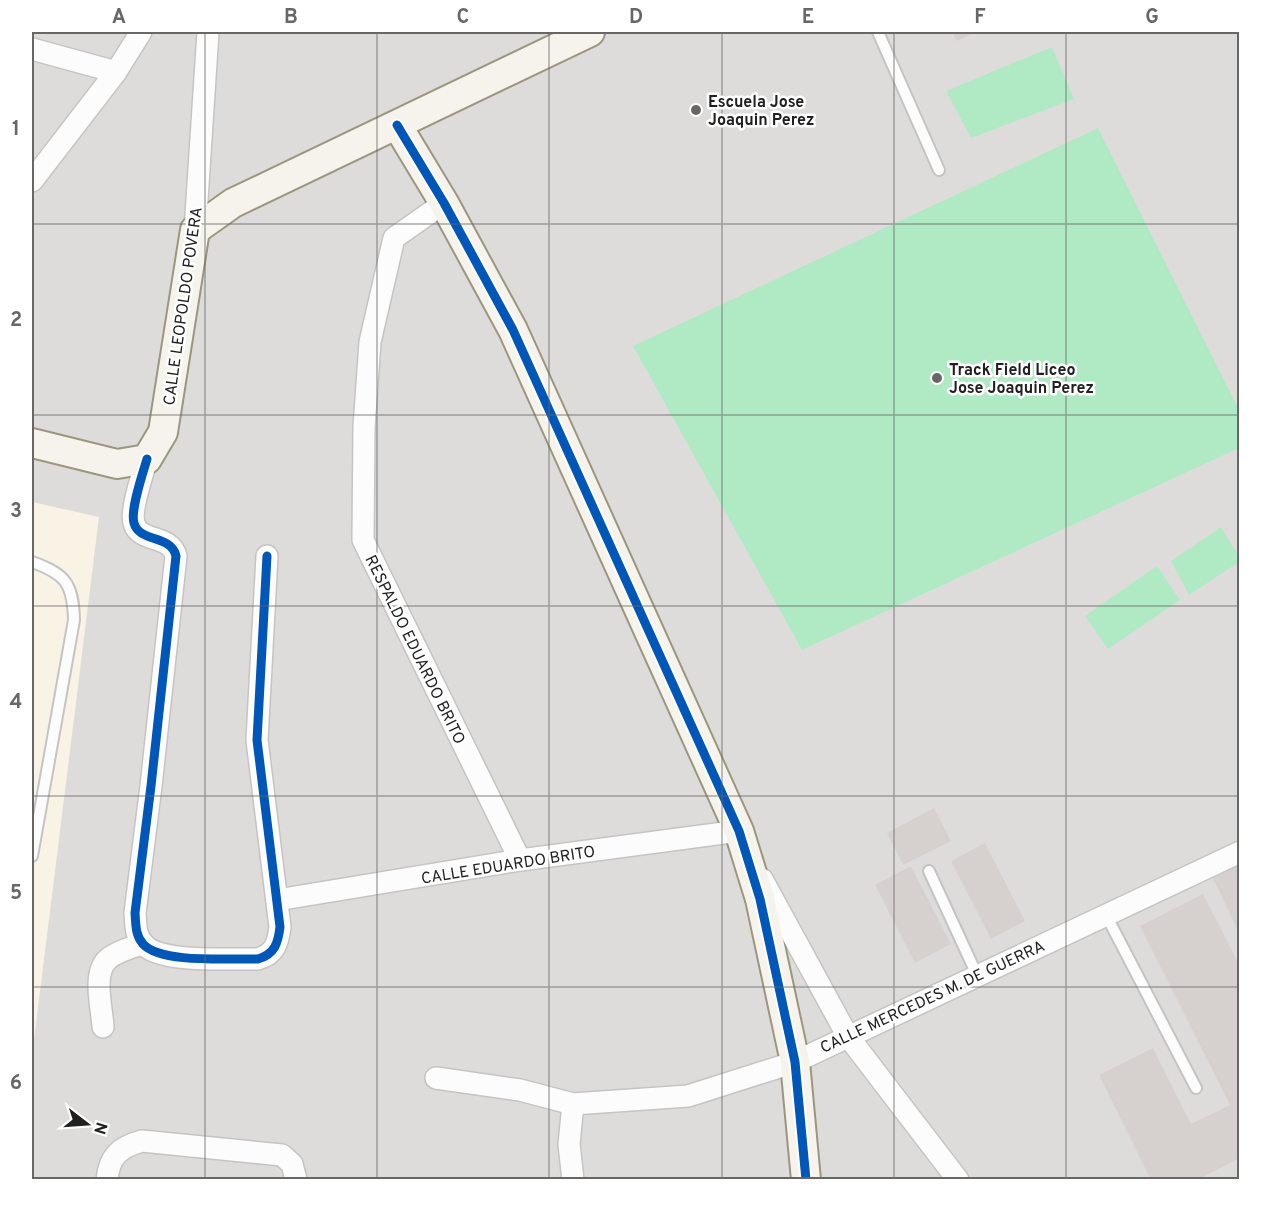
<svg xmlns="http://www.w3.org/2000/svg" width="1271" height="1211" font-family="Overpass,sans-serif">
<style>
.residential{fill:#dedcda}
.education{fill:#f8f3e5}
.pitch{fill:#b0eac4}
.building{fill:#d6d1cf}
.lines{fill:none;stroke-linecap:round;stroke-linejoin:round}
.lane-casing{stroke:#c6c4c3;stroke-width:14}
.street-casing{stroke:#c6c4c3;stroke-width:24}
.secondary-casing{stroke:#9b967f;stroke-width:32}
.lane{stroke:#fdfcfc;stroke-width:10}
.street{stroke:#fdfcfc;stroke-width:21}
.secondary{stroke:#f5f3eb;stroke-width:28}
.cycleway-casing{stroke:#fff;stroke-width:13}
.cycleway{stroke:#0057b8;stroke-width:9}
.grid{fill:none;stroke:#686766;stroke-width:1.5;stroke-opacity:0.55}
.poi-dot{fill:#686766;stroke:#fff;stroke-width:2}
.labels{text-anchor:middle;stroke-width:5;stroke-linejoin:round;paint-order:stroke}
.poi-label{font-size:16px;font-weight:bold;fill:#202020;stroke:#fff;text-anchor:start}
.street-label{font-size:16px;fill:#202020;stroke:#fff}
.neatline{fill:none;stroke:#686766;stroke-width:2}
.grid-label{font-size:20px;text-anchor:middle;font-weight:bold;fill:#686766}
</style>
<rect width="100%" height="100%" fill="#efece9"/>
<rect class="residential" x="32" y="32" width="1207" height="1147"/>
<path class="education" d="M32 502 99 517 32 1056Z"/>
<g class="pitch">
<path d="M1052 47 1074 99 971 138 946 91Z"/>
<path d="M1098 128 1239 410V448L802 650 633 346Z"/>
<path d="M1221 527 1239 557V562L1189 595 1171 561Z"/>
<path d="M1157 566 1180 600 1108 649 1085 616Z"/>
</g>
<g class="building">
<path d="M952 32H976L957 41Z"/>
<path d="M934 808 951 841 903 865 887 833Z"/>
<path d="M985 843 1025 921 991 939 951 861Z"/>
<path d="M1240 860V935L1211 874Z"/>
<path d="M911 866 951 944 915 963 875 885Z"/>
<path d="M1203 894 1240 966V1158L1197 1180H1151L1099 1075 1153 1048 1191 1124 1230 1105 1140 926Z"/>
</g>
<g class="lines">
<defs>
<g id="lane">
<path d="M878 32 939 170"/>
<path d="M32 562C66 574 73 584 74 620L32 856"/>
<path d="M929 871 977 975"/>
<path d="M1106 915 1196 1088"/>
</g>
<g id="street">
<path d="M32 49 116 72"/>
<path d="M32 181 116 72 141 32"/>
<path d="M444 203 394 238 370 342 364 427 363 540 520 860"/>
<path d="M195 230 208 32"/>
<path d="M147 459C143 473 130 510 134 523 139 543 171 534 176 556L151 786 135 913C136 924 135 935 143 944 161 964 231 958 258 959 275 954 278 943 280 927L257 740 267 556"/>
<path d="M762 879 847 1035 958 1180"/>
<path d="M277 900 520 860 739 831"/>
<path d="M103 1027C102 1008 92 973 108 959 117 951 132 948 143 943"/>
<path d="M436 1078 520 1090 573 1104 688 1096 795 1062 1240 852"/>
<path d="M107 1180C109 1156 120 1147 142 1141L282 1155 292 1164 296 1180"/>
<path d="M573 1180 569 1144 573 1104"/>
</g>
<g id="secondary">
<path d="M397 125 444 203 513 330 739 831 760 899 795 1062 806 1180"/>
<path d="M32 443 117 464 147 459 163 432 195 230 233 203 590 32"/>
</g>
</defs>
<use href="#lane" class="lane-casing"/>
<use href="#street" class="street-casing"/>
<use href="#secondary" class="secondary-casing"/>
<use href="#lane" class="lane"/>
<use href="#street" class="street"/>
<use href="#secondary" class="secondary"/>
<defs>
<g id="cycleway">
<path d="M397 125 444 203 513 330 739 831 760 899 795 1062 806 1180"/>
<path d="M147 459C143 473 130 510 134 523 139 543 171 534 176 556L151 786 135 913C136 924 135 935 143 944 161 964 231 958 258 959 275 954 278 943 280 927L257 740 267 556"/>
</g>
</defs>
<use href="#cycleway" class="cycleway-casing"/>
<use href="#cycleway" class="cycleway"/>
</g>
<path class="grid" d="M205 32V1180M377 32V1180M549 32V1180M722 32V1180M894 32V1180M1066 32V1180M32 224H1240M32 415H1240M32 606H1240M32 796H1240M32 987H1240"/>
<g class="poi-dot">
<circle cx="696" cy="110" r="6"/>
<circle cx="937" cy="378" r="6"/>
</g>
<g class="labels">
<g class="poi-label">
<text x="708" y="107">Escuela Jose<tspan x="708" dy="18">Joaquin Perez</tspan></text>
<text x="949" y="375">Track Field Liceo<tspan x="949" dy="18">Jose Joaquin Perez</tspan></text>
</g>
<g class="street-label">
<text transform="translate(182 306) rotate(-82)" y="6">CALLE LEOPOLDO POVERA</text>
<text transform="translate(416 649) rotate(64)" y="6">RESPALDO EDUARDO BRITO</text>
<text transform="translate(508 864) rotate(-9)" y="6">CALLE EDUARDO BRITO</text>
<text transform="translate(932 996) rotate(-25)" y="6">CALLE MERCEDES M. DE GUERRA</text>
</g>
</g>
<rect width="1271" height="1211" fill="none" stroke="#ffffff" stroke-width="66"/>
<g transform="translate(87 1124) rotate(107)" stroke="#ffffff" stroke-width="4.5" paint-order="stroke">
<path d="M0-4.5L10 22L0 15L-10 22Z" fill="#202020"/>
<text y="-9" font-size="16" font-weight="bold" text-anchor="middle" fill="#202020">N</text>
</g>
<rect x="33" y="33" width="1205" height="1145" class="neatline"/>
<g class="grid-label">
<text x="119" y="23">A</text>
<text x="291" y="23">B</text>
<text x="463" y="23">C</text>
<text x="636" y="23">D</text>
<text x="808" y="23">E</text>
<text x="980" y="23">F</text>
<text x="1152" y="23">G</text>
<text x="16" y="135">1</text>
<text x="16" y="326">2</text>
<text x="16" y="517">3</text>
<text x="16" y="708">4</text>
<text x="16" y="899">5</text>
<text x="16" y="1089">6</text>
</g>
</svg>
